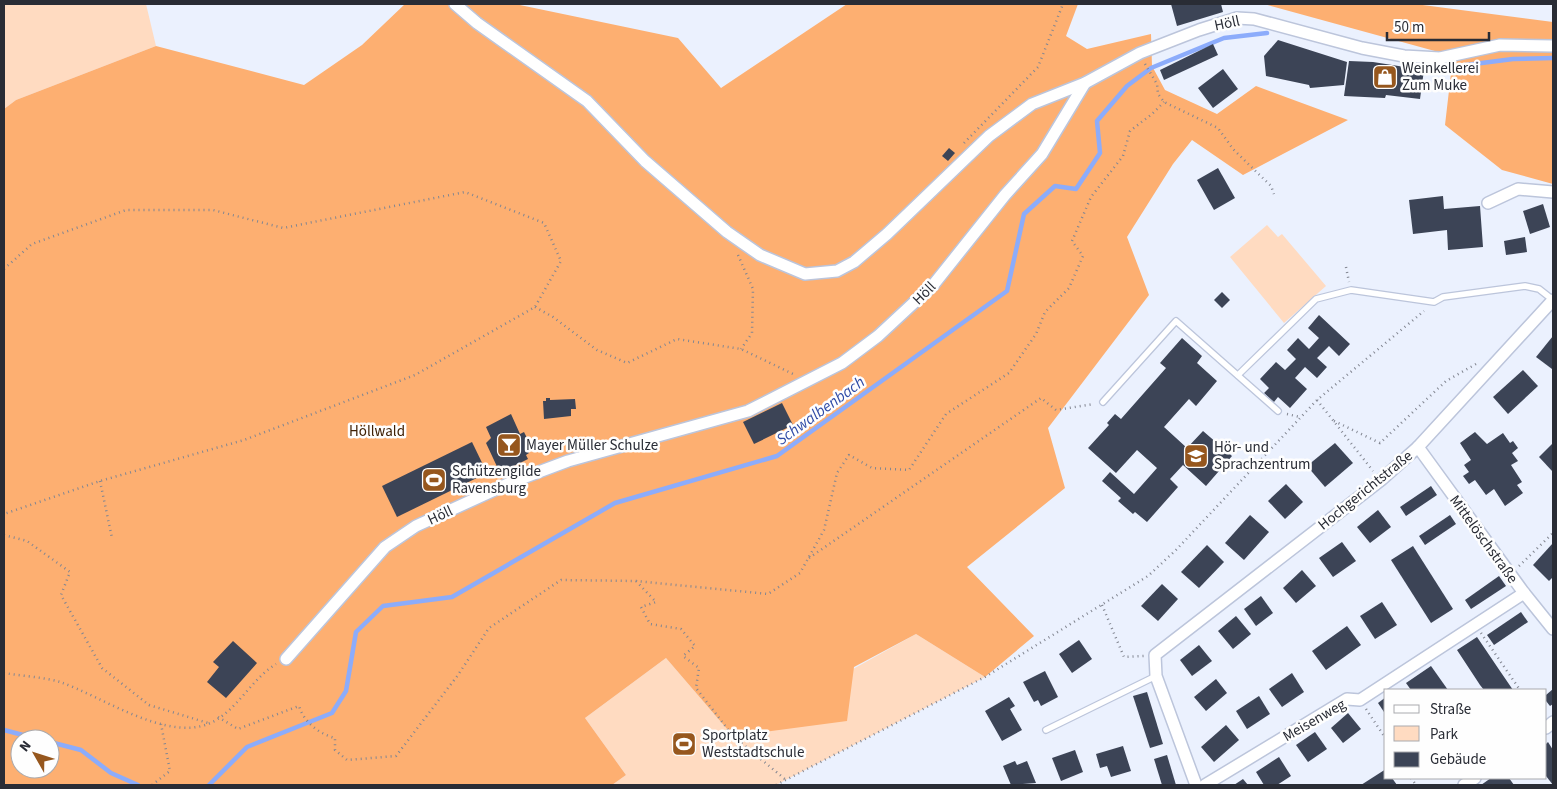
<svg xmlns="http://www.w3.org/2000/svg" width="1557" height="789" font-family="'Source Sans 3',sans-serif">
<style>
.green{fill:#ffdbc1}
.forest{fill:#fdaf71;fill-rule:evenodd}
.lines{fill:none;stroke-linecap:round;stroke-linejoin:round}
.stream{stroke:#8cacfb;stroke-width:4.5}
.building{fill:#3c4456}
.lane-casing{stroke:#bcc5db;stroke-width:8}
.street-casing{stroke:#bcc5db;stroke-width:14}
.path{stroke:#828691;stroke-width:2.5;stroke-dasharray:1 4;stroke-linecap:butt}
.lane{stroke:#fff;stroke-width:5.5}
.street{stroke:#fff;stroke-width:11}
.labels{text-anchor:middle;stroke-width:5;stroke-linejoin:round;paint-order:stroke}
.street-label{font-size:15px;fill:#292c35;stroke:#fefefe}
.poi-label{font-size:15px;fill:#292c35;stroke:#fefefe;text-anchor:start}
.park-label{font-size:15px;fill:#3f2105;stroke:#fefefe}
.water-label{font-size:16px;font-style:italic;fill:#2f4ba6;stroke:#fefefe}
</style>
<rect width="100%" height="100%" fill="#ebf1fe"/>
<g class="green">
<path d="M4 4H146L156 46 16 100 4 109Z"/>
<path d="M1267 225 1278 237 1282 234 1326 286 1284 323 1230 257Z"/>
<path d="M916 634 985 677 776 785H612L626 775 585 718 666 658 733 736Z"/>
</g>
<g class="forest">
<path d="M405 4H515L678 38 721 88 847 4H1078L1066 36 1087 49 1151 34 1152 66 1165 90 1217 114 1256 86 1348 120 1243 175 1192 140 1173 164 1127 237 1149 295 1048 428 1065 488 967 567 1034 636 985 677 916 634 854 667 847 721 733 736 666 658 585 718 626 775 612 785H4V109L16 100 156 46 304 85 362 45ZM20 739H50V769H20Z"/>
<path d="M1264 4H1415L1553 22V184L1502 170 1445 125 1453 56Z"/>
</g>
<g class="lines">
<g class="stream">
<path d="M1435 69 1513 59 1553 58"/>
<path d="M4 730 38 739"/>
<path d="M50 742 81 750 111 773 138 785"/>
<path d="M209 785 247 747 332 713 346 691 356 632 383 606 452 597 615 503 777 456 1007 291 1024 214 1055 186 1076 189 1100 153 1097 121 1127 86 1151 68 1224 38 1267 33"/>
</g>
</g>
<g class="building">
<path d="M1171 4H1221L1223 12 1177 26Z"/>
<path d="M1278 40 1347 62 1344 85 1310 88 1309 85 1266 76 1264 56Z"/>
<path d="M1213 44 1218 55 1164 80 1160 70Z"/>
<path d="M1349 61 1373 62 1424 70 1420 99 1386 95 1385 98 1344 96Z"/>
<path d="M1223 69 1238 89 1213 108 1198 88Z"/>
<path d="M949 148 955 153 948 161 942 156Z"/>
<path d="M1218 168 1235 198 1214 210 1197 180Z"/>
<path d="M1443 196 1444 209 1480 206 1483 247 1448 250 1447 230 1413 234 1409 200Z"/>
<path d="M1543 204 1550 227 1530 234 1523 211Z"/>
<path d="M1525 237 1527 252 1506 255 1504 241Z"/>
<path d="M1222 292 1230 300 1222 308 1214 300Z"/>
<path d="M1319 315 1350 344 1339 356 1329 346 1317 358 1327 367 1317 378 1305 367 1295 378 1307 389 1290 408 1278 397 1274 402 1264 393 1269 388 1260 379 1276 362 1285 370 1296 359 1287 350 1298 338 1309 349 1319 338 1308 328Z"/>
<path d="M1553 336V367L1552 369 1536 357Z"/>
<path d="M1182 338 1202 356 1197 363 1217 381 1196 406 1189 399 1164 427 1187 448 1203 431 1232 456 1206 486 1183 465 1170 479 1178 487 1147 522 1135 512 1133 514 1118 501 1121 498 1102 481 1110 472 1134 494 1157 468 1137 450 1116 473 1088 448 1109 425 1107 423 1115 414 1121 419 1166 368 1160 363Z"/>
<path d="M1523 370 1538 386 1508 414 1493 397Z"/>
<path d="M546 398H550V400L575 399 576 409H571V416L544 419 543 401H546Z"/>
<path d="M782 403 793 425 754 444 743 422Z"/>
<path d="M511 414 520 434 524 432 532 448 527 450 529 453 526 455 528 459 500 473 486 443 491 438 486 427Z"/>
<path d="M1475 432 1487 444 1503 433 1510 443 1513 441 1518 448 1512 453 1518 461 1511 465 1522 482 1517 485 1523 493 1505 506 1494 489 1486 495 1475 480 1469 484 1463 476 1469 472 1464 465 1471 460 1460 443Z"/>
<path d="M472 442 487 473 397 517 382 486Z"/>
<path d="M1335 443 1353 463 1325 487 1307 466Z"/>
<path d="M1553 443V472L1539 457Z"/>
<path d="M1286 484 1303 502 1285 519 1268 501Z"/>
<path d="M1431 486 1437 495 1406 516 1400 507Z"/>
<path d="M1378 510 1391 527 1370 543 1357 527Z"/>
<path d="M1250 515 1269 532 1244 560 1225 543Z"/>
<path d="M1450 515 1456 524 1425 545 1419 536Z"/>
<path d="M1342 542 1356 561 1333 577 1319 558Z"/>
<path d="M1553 543V577L1549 581 1533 565Z"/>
<path d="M1207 545 1224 562 1199 588 1181 572Z"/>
<path d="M1413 546 1453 609 1431 623 1391 560Z"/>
<path d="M1302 570 1316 586 1296 603 1283 588Z"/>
<path d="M1499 576 1506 586 1471 609 1465 600Z"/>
<path d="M1162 584 1178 599 1158 621 1141 606Z"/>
<path d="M1261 596 1273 613 1256 626 1244 609Z"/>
<path d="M1382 602 1397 625 1375 639 1360 616Z"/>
<path d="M1521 612 1528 622 1494 645 1487 635Z"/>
<path d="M1236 616 1251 634 1233 649 1218 631Z"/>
<path d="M1347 626 1361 645 1326 670 1312 651Z"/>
<path d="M1477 637 1500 671 1513 690H1484L1480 685 1457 650Z"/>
<path d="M1079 640 1092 659 1072 673 1059 654Z"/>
<path d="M233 641 257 663 226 698 207 682 219 667 213 662Z"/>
<path d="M1199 645 1212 661 1192 676 1180 660Z"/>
<path d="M1431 666 1448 690H1411L1406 683Z"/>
<path d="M1045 671 1058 697 1041 706 1038 700 1034 702 1023 682Z"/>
<path d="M1292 673 1304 692 1282 707 1269 689Z"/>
<path d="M1216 679 1227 693 1206 711 1194 697Z"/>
<path d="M1553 689V704L1550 706 1546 701V695Z"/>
<path d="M1147 692 1163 744 1150 748 1133 696Z"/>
<path d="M1259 696 1270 714 1247 729 1236 711Z"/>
<path d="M1009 697 1015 706 1010 709 1022 730 1002 741 985 711Z"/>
<path d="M1386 697V715L1378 703Z"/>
<path d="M1348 713 1361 729 1343 743 1331 728Z"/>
<path d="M1226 725 1239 740 1214 762 1201 747Z"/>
<path d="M1315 732 1327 749 1308 762 1296 745Z"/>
<path d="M1548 742 1553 750V785L1546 776V744Z"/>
<path d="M1123 746 1131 771 1111 777 1107 766 1100 768 1096 754Z"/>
<path d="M1075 750 1083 772 1061 781 1052 758Z"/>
<path d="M1167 755 1176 785H1162L1154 759Z"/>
<path d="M1279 757 1291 776 1277 785H1264L1256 772Z"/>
<path d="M1015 761 1017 765 1027 761 1036 783 1011 785 1003 766Z"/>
<path d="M1386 769V778H1392L1397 785H1361Z"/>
<path d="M1491 778H1509L1514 785H1481Z"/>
<path d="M1243 779 1248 785H1234Z"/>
</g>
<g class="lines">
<defs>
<g id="lane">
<path d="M1238 375 1316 299 1351 290 1434 302 1443 297 1525 286 1539 289 1553 300"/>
<path d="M1103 402 1176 321 1278 411"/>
<path d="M1046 730 1156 676"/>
</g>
<g id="street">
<path d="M455 4 477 23 587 101 645 161 727 232 760 255 805 274 837 271 854 262 887 234 989 136 1032 104 1085 83 1140 53 1199 30 1237 18 1254 19 1362 48 1404 56 1440 58 1500 45 1553 46"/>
<path d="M1488 203 1518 189 1553 192"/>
<path d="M1418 447 1524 593 1553 629"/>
<path d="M286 659 385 547 416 526 512 482 568 461 748 411 842 363 878 336 934 284 1005 195 1042 154 1085 83"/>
<path d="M1546 728 1553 722"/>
<path d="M1196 785 1156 676 1155 655 1381 480 1418 447 1553 300"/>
<path d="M1205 785 1347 699 1360 700 1524 593"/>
<path d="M1464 785 1475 778"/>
</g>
</defs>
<use href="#lane" class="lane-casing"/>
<use href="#street" class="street-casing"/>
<g class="path">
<path d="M1145 64 1157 84 1158 94 1164 102 1218 128 1233 149 1271 186 1274 194"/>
<path d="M964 143 1038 67 1063 4"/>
<path d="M738 255 753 289 752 333 741 349"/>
<path d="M1346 267 1349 282"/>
<path d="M4 269 32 244 126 210H213L283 228 465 192 544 223 561 261 535 307 415 375 244 440 100 481 4 514"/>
<path d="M535 307 553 317 597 350 627 363 677 339 741 349 793 374"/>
<path d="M1317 400 1373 471"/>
<path d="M1287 414 1300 417"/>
<path d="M1334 421 1380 443 1446 381 1476 364"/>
<path d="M100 481 112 538"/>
<path d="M4 535 27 541 70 572 61 595 102 668 149 705 208 723"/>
<path d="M809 558 1041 398 1056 410 1094 404"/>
<path d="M1519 566 1553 533"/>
<path d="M636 581 656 602 641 607 650 624 681 629 695 646 683 656 699 668 696 688 733 736 786 780"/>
<path d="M1102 605 1124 657 1144 656"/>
<path d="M1481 633 1520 690"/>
<path d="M4 673C22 676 43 677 60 682 101 696 165 741 208 724 236 713 250 680 276 664"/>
<path d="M1366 709 1386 739"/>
<path d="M218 717 238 729 299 706C304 722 319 734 335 738V750L347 760 396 756 458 675 489 628 561 580 636 581 768 594 800 573 824 530 837 473 849 455 872 468 909 470 946 414 1009 373 1036 334 1045 312 1069 288 1083 256 1072 241 1091 197 1123 156 1130 131 1152 114 1164 102"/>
<path d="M1411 778 1416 785"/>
<path d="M152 785 170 771 161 724"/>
<path d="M776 785 985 677 1148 576 1176 550 1317 400 1424 311"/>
</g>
<use href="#lane" class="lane"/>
<use href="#street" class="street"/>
</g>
<defs>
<symbol id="shop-square" viewBox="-11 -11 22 22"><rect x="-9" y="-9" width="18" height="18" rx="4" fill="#96571e" stroke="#fefefe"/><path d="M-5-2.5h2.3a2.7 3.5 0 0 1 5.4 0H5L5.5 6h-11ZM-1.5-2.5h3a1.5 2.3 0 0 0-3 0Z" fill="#fff"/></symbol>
<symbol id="bar-square" viewBox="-11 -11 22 22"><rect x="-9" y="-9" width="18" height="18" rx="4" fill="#96571e" stroke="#fefefe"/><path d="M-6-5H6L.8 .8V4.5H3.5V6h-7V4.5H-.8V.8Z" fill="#fff"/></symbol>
<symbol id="school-square" viewBox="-11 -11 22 22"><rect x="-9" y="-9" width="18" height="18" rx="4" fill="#96571e" stroke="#fefefe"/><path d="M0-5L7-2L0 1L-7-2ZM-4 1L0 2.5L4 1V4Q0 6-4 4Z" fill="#fff"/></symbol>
<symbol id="stadium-square" viewBox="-11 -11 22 22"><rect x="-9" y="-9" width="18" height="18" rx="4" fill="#96571e" stroke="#fefefe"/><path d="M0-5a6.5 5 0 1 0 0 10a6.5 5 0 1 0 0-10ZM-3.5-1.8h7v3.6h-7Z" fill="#fff"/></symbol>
</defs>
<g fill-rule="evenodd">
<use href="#shop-square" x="1371" y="63" width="28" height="28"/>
<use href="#bar-square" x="495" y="431" width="28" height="28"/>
<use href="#school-square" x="1182" y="442" width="28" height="28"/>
<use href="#stadium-square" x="420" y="466" width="28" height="28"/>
<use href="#stadium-square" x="670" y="730" width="28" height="28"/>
</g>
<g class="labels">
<g class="street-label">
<text transform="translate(1227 23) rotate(-12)" y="5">Höll</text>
<text transform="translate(924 293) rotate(-45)" y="5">Höll</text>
<text transform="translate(1365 490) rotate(-39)" y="5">Hochgerichtstraße</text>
<text transform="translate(440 515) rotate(-25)" y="5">Höll</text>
<text transform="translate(1484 539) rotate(54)" y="5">Mittelöschstraße</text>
<text transform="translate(1314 720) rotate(-30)" y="5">Meisenweg</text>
</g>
<g class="poi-label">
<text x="1402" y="73">Weinkellerei<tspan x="1402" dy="17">Zum Muke</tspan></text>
<text x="526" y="450">Mayer Müller Schulze</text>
<text x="1214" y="452">Hör- und<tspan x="1214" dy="17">Sprachzentrum</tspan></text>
<text x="452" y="476">Schützengilde<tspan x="452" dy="17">Ravensburg</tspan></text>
<text x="702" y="740">Sportplatz<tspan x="702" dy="17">Weststadtschule</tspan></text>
</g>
<g class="park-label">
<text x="377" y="436">Höllwald</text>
</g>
<g class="water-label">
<text transform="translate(820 410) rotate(-36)" y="6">Schwalbenbach</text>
</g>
</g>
<rect width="1557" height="789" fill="none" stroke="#292c35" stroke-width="10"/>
<rect x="1384" y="689" width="162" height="90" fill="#fefefe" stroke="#a9aaae"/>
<rect x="1394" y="705" width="25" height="8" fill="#ffffff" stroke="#a9aaae"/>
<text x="1430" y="714" font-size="15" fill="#292c35">Straße</text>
<rect x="1394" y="726" width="25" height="15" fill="#ffdbc1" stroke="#a9aaae"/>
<text x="1430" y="739" font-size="15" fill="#292c35">Park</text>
<rect x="1394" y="752" width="25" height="15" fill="#3c4456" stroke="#a9aaae"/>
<text x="1430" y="764" font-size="15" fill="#292c35">Gebäude</text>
<g transform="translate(35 754) rotate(309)"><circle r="24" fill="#fefefe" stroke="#a9aaae"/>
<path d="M0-4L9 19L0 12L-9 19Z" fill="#96571e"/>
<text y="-8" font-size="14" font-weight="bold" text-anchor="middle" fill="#292c35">N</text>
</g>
<path d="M1387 32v8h102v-8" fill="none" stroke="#292c35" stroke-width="2.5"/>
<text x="1394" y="32" font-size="15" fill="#292c35" stroke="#fefefe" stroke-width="4" paint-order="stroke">50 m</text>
</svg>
